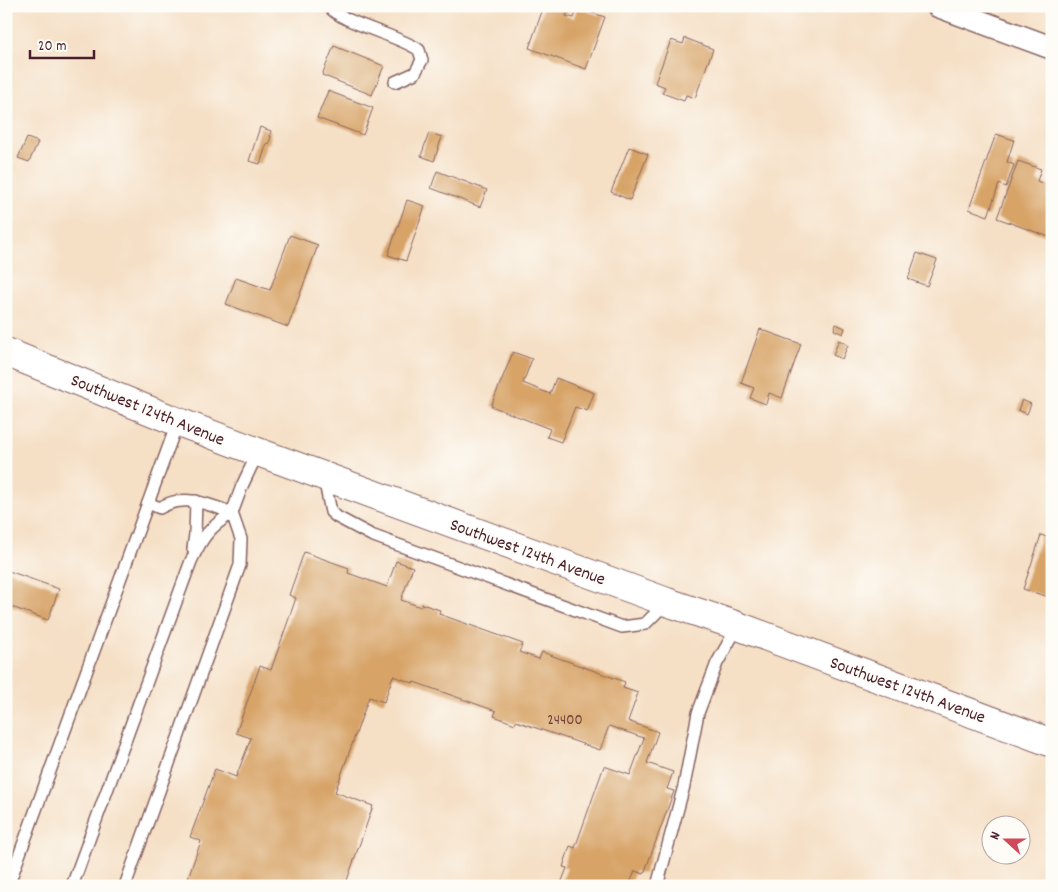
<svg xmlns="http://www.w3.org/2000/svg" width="1058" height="892" font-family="Dekko,sans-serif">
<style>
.building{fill:#d7a366}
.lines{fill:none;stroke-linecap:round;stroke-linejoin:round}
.service-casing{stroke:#866261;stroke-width:14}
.minor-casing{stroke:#866261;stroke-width:25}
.tertiary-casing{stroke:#866261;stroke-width:30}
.service{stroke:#fff;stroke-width:11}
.minor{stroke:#fff;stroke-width:22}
.tertiary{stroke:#fff;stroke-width:28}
.labels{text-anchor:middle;stroke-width:4;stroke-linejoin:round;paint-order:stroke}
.number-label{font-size:15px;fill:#6d403a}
.street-label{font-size:18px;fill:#4a1f2b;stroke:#fdfcf7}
</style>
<rect width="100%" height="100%" fill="#fdfcf7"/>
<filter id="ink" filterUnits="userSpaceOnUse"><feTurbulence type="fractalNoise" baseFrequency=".02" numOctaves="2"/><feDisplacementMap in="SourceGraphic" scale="10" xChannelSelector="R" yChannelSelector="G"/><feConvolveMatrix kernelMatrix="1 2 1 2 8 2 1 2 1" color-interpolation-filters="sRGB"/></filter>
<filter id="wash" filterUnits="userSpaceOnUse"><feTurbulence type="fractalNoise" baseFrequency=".0096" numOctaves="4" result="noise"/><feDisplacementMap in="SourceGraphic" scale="20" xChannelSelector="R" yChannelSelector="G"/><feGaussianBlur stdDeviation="1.12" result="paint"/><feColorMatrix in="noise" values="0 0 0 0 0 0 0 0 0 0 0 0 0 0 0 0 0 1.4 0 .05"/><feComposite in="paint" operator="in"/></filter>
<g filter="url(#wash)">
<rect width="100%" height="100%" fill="#f5dfc5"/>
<g id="blocks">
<g class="building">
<path d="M544 6H570L566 16 574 18 577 8 605 17 586 69 529 48Z"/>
<path d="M685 38 713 49 695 98 686 95 684 101 662 93 665 87 655 83 671 40 683 44Z"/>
<path d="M334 46 384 66 372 95 322 75Z"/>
<path d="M328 91 373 108 363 135 317 118Z"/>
<path d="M260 127 271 131 270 136H271L269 144 267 143 260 164 249 161Z"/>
<path d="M429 133 442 137 434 161 421 156Z"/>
<path d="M996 134 1014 140 1007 162 1014 165 1006 187 999 184 988 216 969 209Z"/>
<path d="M27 138 38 142 29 162 18 158Z"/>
<path d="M629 147 648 154 630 200 611 192Z"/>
<path d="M1018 161 1041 169 1037 181 1052 187V238L997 218Z"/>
<path d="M437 171 487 190 480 207 431 188Z"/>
<path d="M407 200 425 206 406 261 388 255Z"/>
<path d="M6 201 12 203 6 216Z"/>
<path d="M290 235 318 245 288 327 226 304 236 278 270 290Z"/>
<path d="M917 253 937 260 927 286 908 279Z"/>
<path d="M836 324 845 328 843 334 834 330Z"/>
<path d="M760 329 801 344 782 398 769 393 766 404 750 398 754 388 741 383Z"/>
<path d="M839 340 848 345 842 359 833 355Z"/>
<path d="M513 352 532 359 523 383 550 394 556 378 594 393 587 411 575 407 561 442 547 437 550 429 491 406Z"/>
<path d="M1022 400 1031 404 1027 414 1018 410Z"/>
<path d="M1041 535 1052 539V598L1023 589Z"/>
<path d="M304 552 349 568 348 573 387 587 396 561 413 567 401 600 421 607 422 604 440 610 439 614 523 644 519 652 539 659 542 652 625 682 623 688 638 693 628 721 658 732 647 763 673 772 667 789 674 791 644 874 635 871 629 886H560L567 868 563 867 570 846 575 848 604 766 630 775 644 738 609 726 600 750 516 721 515 724 494 716 496 711 414 682 413 683 393 676 384 702 369 697 335 792 373 806 345 886H185L201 841 190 837 215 769 236 777 251 738 236 733 260 666 271 670 296 598 289 595Z"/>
<path d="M6 570 59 589 48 620 6 605Z"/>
</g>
</g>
</g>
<g filter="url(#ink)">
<use href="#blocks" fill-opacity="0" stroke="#866261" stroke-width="1"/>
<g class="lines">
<defs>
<g id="service">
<path d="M329 6C338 22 401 36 419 50L422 60 415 73 395 82"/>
<path d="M324 478 331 512 337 517 371 535 622 627 645 624 666 603"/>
<path d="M148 503 160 508C183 493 208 504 232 513"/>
<path d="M193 549 195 534 196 501"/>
<path d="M8 886 178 421"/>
<path d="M72 886 191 561C203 536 209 528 232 513"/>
<path d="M125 886 240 565 241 539 232 513 242 486 258 452"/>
<path d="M657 886 684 786 698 713 717 663 738 626"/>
</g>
<path id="minor" d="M938 6 1052 48"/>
<path id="tertiary" d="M6 352 168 418 258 452 667 602 738 626 1052 743"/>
</defs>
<use href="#service" class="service-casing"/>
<use href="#minor" class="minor-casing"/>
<use href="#tertiary" class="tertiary-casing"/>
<use href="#service" class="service"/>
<use href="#minor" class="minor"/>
<use href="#tertiary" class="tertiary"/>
</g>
</g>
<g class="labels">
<g class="number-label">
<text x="565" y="724">24400</text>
</g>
<g class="street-label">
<text transform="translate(148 409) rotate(22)" y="6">Southwest 124th Avenue</text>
<text transform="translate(528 551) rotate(20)" y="6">Southwest 124th Avenue</text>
<text transform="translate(908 689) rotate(20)" y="6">Southwest 124th Avenue</text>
</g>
</g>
<rect width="1058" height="892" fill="none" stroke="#fdfcf7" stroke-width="25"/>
<g transform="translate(1006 840) rotate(291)"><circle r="24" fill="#fdfcf7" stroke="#b5a4a5"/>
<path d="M0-4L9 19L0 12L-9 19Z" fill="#d1495b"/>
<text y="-8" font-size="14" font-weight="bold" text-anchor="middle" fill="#4a1f2b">N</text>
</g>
<path d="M30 50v8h64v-8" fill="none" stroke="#4a1f2b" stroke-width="2.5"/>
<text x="38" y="50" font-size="15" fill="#4a1f2b" stroke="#fdfcf7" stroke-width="4" paint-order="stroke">20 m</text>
</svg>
